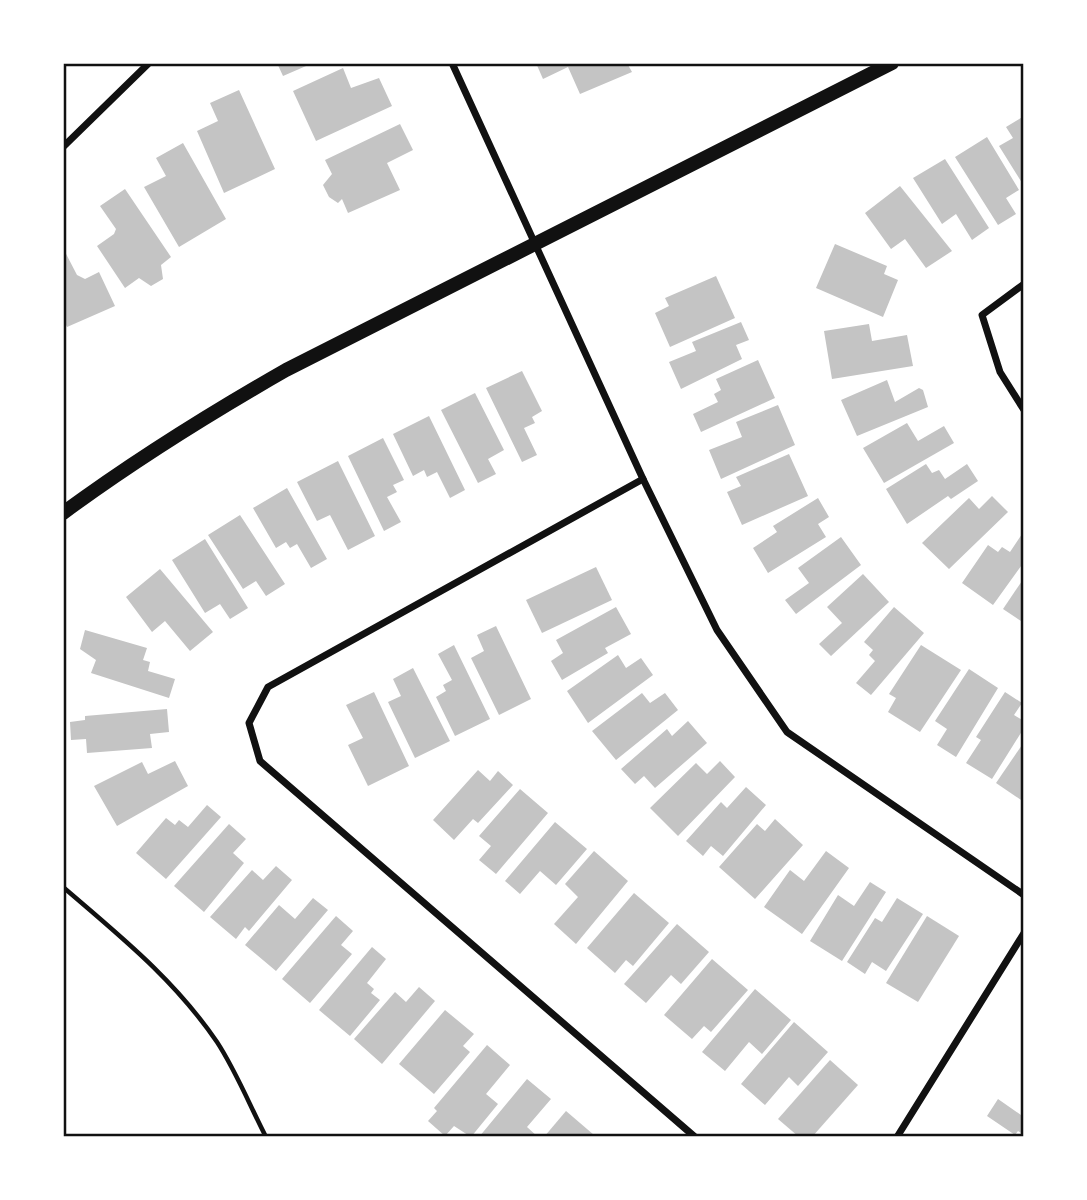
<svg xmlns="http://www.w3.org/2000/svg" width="1087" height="1200" font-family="'PT Serif',serif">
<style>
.building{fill:#c4c4c4}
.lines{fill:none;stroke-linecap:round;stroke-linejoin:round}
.path{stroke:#111;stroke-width:4.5}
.minor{stroke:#111;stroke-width:7}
.secondary{stroke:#111;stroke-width:14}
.neatline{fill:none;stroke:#111;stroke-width:2.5}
</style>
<rect width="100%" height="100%" fill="#fff"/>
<g class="building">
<path d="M277 63H313L283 76Z"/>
<path d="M536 63H627L632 72 580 94 568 67 543 79Z"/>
<path d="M343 68 351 88 379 78 392 106 316 141 293 91Z"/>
<path d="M239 90 275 169 224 193 197 131 218 121 210 103Z"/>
<path d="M1024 116V186L999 146 1013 138 1006 127Z"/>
<path d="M400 124 413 150 387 163 400 190 348 213 342 199 338 203 329 197 323 185 332 174 325 160Z"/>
<path d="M987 137 1019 190 1006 198 1016 214 998 225 955 157Z"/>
<path d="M183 143 226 219 179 247 144 187 166 176 156 158Z"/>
<path d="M945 159 989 228 972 240 956 214 942 224 913 178Z"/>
<path d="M900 186 952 251 926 268 905 239 891 249 865 213Z"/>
<path d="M125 189 171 257 161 265 163 279 151 286 139 278 125 288 97 246 114 234 116 229 100 206Z"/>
<path d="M835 244 887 266 884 274 898 280 883 317 816 288Z"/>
<path d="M63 248 77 275 85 279 99 272 115 306 67 327 63 319Z"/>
<path d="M716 276 735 318 670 347 655 313 669 306 665 298Z"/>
<path d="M741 322 749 340 736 345 742 359 681 389 669 362 696 351 692 342Z"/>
<path d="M869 324 872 341 907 335 913 366 832 379 824 331Z"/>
<path d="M758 360 775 398 701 432 693 414 718 402 714 394 721 390 716 379Z"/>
<path d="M522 371 542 411 532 417 535 423 524 428 537 455 522 462 486 388Z"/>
<path d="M887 380 895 402 919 388 923 390 928 407 857 436 841 400Z"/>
<path d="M475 393 504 450 488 459 496 474 478 483 441 410Z"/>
<path d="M778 405 795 445 721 479 709 450 742 437 736 422Z"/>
<path d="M429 416 465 490 450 498 437 472 427 477 424 470 413 476 393 434Z"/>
<path d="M907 423 918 441 944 426 954 443 884 483 863 448Z"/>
<path d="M383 438 404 480 393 485 397 492 387 497 401 522 384 531 348 456Z"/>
<path d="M789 454 808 496 742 525 727 492 741 486 736 477Z"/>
<path d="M338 461 375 536 348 550 330 515 317 521 297 482Z"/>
<path d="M926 464 932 473 939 470 945 479 967 464 978 481 951 499 948 496 907 524 886 489Z"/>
<path d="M287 488 327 559 311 568 297 544 290 548 286 542 276 548 253 508Z"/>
<path d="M992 496 1008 512 949 569 922 543 969 498 979 509Z"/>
<path d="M818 498 829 517 818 524 826 537 768 573 753 548 777 532 773 526Z"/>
<path d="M240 515 285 584 266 596 256 581 243 589 208 535Z"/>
<path d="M1024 531V562L993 605 962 583 988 545 998 552 1002 547 1010 552Z"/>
<path d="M841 537 861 565 796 614 785 600 809 583 798 568Z"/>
<path d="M205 539 248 608 230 619 220 604 205 613 172 560Z"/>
<path d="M596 567 612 600 542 633 526 600Z"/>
<path d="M160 569 213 632 190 651 165 621 152 632 126 597Z"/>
<path d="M863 574 889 602 831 656 819 644 842 623 827 607Z"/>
<path d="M1024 578V616L1021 621 1003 609Z"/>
<path d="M616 607 631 634 605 648 608 653 562 680 551 661 563 653 556 640Z"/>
<path d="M894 607 924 633 871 695 856 683 875 661 869 655 873 650 864 642Z"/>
<path d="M496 626 531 699 499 715 471 658 484 651 477 635Z"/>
<path d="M85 630 147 648 143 660 150 662 148 671 175 679 169 698 91 673 96 660 80 649Z"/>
<path d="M454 645 490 719 455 736 436 697 446 691 443 685 452 680 438 654Z"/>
<path d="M921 645 961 670 920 732 888 712 896 698 889 694Z"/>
<path d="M618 655 626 668 641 658 653 675 588 723 567 691Z"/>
<path d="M413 668 450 741 415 758 388 702 401 696 393 679Z"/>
<path d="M969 669 998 688 956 757 937 745 947 729 935 721Z"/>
<path d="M374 692 409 766 368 786 348 745 363 738 346 705Z"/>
<path d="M1005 692 1022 703 1014 715 1024 721V728L992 779 966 763 981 740 976 737Z"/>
<path d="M642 693 650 703 665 693 678 710 616 760 592 731Z"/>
<path d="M167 709 169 732 150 734 152 748 87 753 86 739 71 740 70 722 85 720V716Z"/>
<path d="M688 721 707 743 655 788 644 776 635 784 621 769 667 729 672 736Z"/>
<path d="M1024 742V802L996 783Z"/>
<path d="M175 761 188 786 117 826 94 786 142 762 148 774Z"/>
<path d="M720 761 735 777 678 836 650 808 696 763 707 774Z"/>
<path d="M478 770 490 781 498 771 513 785 478 823 473 819 454 840 433 820Z"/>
<path d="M746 787 766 805 723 856 711 846 703 856 686 841 721 802 727 808Z"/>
<path d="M520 789 548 813 496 874 479 860 491 846 479 836Z"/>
<path d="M207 805 221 817 166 879 136 853 166 818 175 825 179 820 188 827Z"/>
<path d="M775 819 803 845 755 899 719 867 757 824 765 831Z"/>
<path d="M555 822 587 849 556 885 540 871 520 894 505 881Z"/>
<path d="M229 824 246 839 233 853 244 863 204 912 174 886Z"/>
<path d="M594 851 628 881 576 944 554 924 578 897 565 884Z"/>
<path d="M826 851 849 868 802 934 764 907 790 870 804 881Z"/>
<path d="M276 866 292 880 249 931 245 927 236 939 210 917 252 870 263 880Z"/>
<path d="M870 882 886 892 842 961 810 941 838 895 854 906Z"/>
<path d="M634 893 669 923 633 966 626 960 615 973 587 948Z"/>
<path d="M313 898 328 910 276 971 245 945 279 905 295 919Z"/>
<path d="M897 898 923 914 886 971 872 962 865 974 847 962 875 918 882 922Z"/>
<path d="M336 916 353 931 341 945 352 954 310 1003 282 979Z"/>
<path d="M927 916 959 936 918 1002 886 983Z"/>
<path d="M677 924 709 952 681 984 671 975 646 1003 624 984Z"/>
<path d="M372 947 386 959 367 983 374 989 371 993 380 1000 350 1036 319 1010Z"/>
<path d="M712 959 748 990 711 1032 704 1026 692 1039 664 1015Z"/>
<path d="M419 987 435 1001 382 1064 354 1039 395 992 406 1002Z"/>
<path d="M755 989 791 1020 762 1054 749 1042 725 1071 702 1052Z"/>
<path d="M445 1010 474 1034 463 1046 470 1052 434 1094 399 1064Z"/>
<path d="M794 1022 828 1052 798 1086 789 1077 765 1105 741 1084Z"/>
<path d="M487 1045 510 1065 486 1094 498 1104 471 1137 454 1126 445 1136 428 1121 437 1111 434 1108Z"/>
<path d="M830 1060 858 1085 812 1137H799L778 1119Z"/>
<path d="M527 1079 551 1099 527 1127 538 1137H479Z"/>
<path d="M998 1099 1021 1115 1024 1111V1135L1018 1131 1015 1135 987 1116Z"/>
<path d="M566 1111 594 1135 592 1137H544Z"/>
</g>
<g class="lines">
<path class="path" d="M63 887C120 936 174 979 217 1042 236 1071 250 1106 266 1137"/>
<g class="minor">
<path d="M452 63 643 479 717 630 787 732 1024 895"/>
<path d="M63 147 149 63"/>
<path d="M1024 284 982 315 1000 372 1024 410"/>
<path d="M643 479 268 687 249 723 260 761 695 1137"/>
<path d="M897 1137 1024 933"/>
</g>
<path class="secondary" d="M63 513C135 460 209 414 286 370L892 63"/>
</g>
<rect width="1087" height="1200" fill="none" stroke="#ffffff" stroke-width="130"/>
<rect x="65" y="65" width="957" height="1070" class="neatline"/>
</svg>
